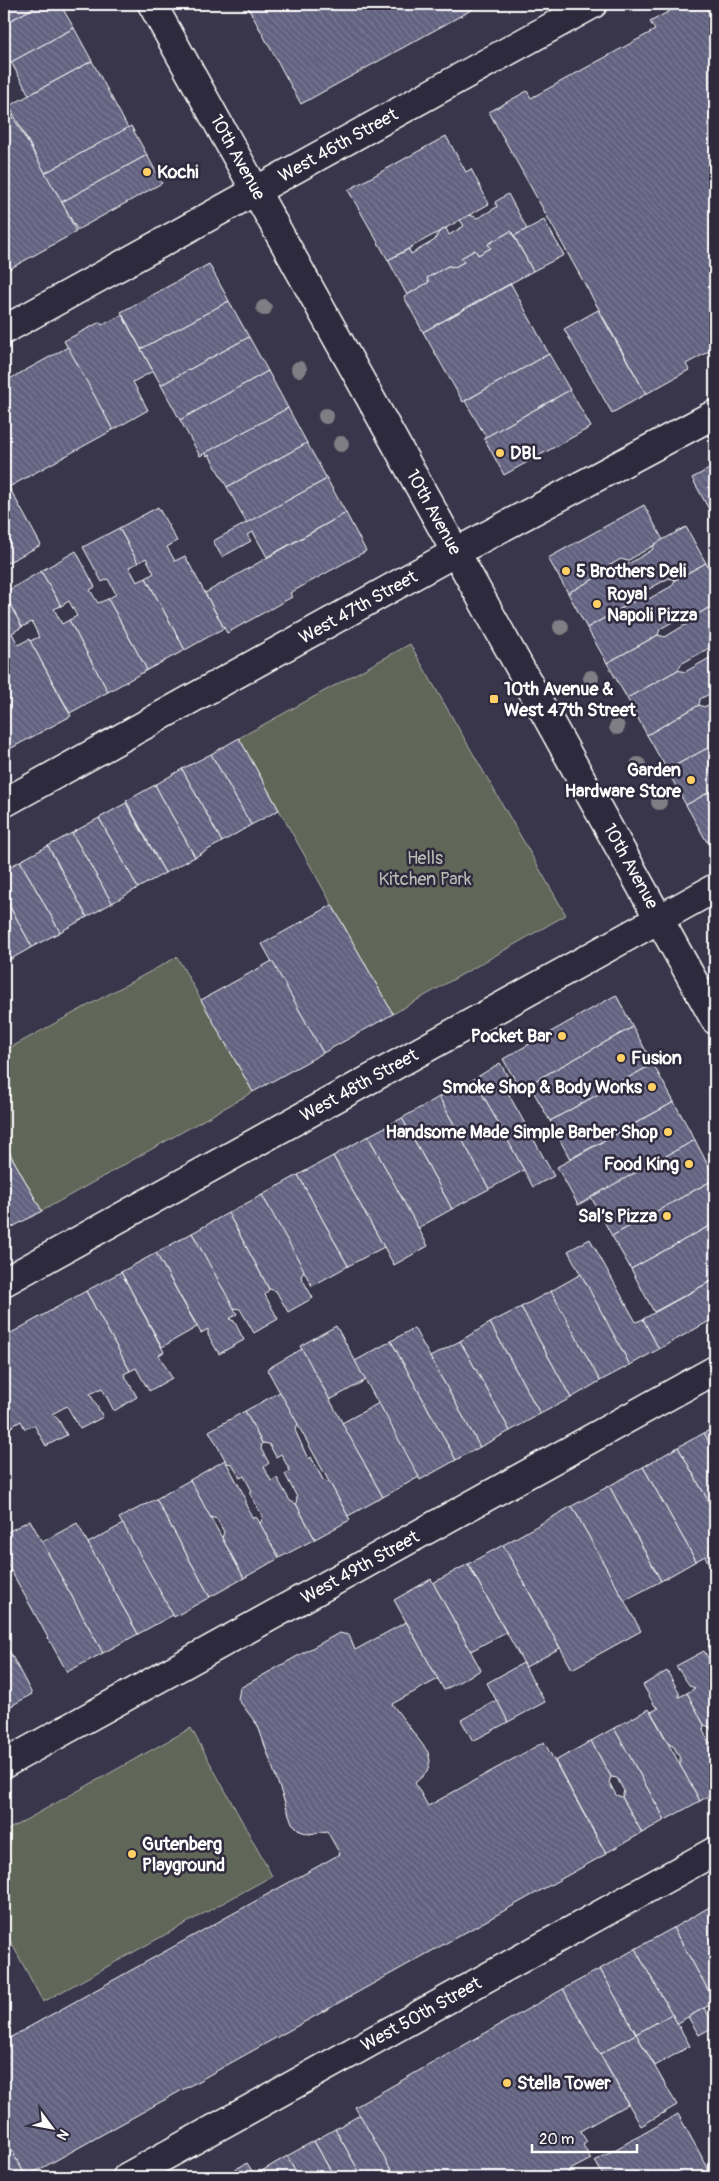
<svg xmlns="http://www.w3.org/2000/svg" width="719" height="2181" font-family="Pangolin,sans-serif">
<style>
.green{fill:#616658;stroke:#b0b2ac}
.building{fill:url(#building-back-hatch);stroke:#fff}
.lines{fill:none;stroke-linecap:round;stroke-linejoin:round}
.minor-casing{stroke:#fff;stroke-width:31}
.secondary-casing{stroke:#fff;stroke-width:31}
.primary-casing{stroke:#fff;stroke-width:31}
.minor{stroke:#2f2a3d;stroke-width:28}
.secondary{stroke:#2f2a3d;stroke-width:28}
.primary{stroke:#2f2a3d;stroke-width:28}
.tree{fill:#7f7e84}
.poi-dot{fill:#ffd166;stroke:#2f2a3d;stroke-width:2}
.labels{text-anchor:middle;stroke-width:5;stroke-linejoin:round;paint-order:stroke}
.street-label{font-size:18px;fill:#fff;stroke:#2f2a3d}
.poi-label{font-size:18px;font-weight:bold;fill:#fff;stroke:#2f2a3d;text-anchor:start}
.park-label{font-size:18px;fill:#b8bab4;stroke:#2f2a3d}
</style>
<defs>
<pattern id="building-back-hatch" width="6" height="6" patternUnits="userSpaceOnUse" patternTransform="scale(1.25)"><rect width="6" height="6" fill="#626280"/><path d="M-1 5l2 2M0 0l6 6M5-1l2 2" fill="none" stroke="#7a7a93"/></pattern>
</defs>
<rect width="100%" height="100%" fill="#39354a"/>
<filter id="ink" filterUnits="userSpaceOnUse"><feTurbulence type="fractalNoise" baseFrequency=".02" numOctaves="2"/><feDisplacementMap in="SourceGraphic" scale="10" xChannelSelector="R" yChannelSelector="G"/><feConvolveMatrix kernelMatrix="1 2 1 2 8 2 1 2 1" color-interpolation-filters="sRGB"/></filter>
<g filter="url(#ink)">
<g class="green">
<path d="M410 644 566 915 393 1014 239 738Z"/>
<path d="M177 957 253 1092 42 1211 4 1143V1051Z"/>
<path d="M191 1728 272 1876 43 2002 4 1929V1832Z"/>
</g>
<g class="building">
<path d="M4 4H41L4 24Z"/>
<path d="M41 4H60L74 28 4 66V24Z"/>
<path d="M246 4H482L301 104Z"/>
<path d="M682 4H704L715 24V105L711 107 715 113V348L686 364 689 370 646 394 489 112 527 91 531 98 655 30 650 22Z"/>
<path d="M704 4H715V24Z"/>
<path d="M74 28 92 61 29 95 11 62Z"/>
<path d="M92 61 128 128 45 173 9 106Z"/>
<path d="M5 103 62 202 76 232 4 272Z"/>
<path d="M131 126 147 155 62 202 45 173Z"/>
<path d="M446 136 466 172 471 169 489 204 388 260 348 190Z"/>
<path d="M147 155 162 183 77 230 62 202Z"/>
<path d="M508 194 527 229 514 236 511 231 488 244 491 248 478 255 475 250 461 258 464 262 455 267 448 266 427 278 429 282 407 295 388 260 409 249 411 254 435 240 438 233 446 228 449 235 464 226 460 220 470 215 478 218 497 207 495 202Z"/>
<path d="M544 220 564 255 533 271 514 236Z"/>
<path d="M511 231 533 271 423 332 404 297 429 282 427 278 448 266 455 267 464 262 461 258 475 250 478 255 491 248 488 244Z"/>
<path d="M209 264 229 301 141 349 121 312Z"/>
<path d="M511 284 549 354 463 402 423 332Z"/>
<path d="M229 301 249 337 161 385 141 349Z"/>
<path d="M598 310 646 394 612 413 564 329Z"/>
<path d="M122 315 153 371 133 382 148 410 113 430 64 341 100 322 102 325Z"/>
<path d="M249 337 268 371 180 420 161 385Z"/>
<path d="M68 347 113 430 9 487 4 478V382Z"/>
<path d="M549 354 570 390 486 437 465 401Z"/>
<path d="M268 371 288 408 200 456 180 420Z"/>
<path d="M570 390 591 427 504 475 484 438Z"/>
<path d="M288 408 307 443 227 487 209 455 207 456 205 453Z"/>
<path d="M307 443 327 479 247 523 227 487Z"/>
<path d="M715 466V513H711L692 478Z"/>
<path d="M4 478 41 545 5 564 4 562Z"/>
<path d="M327 479 346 513 267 557 253 532 247 535 251 541 222 557 213 541Z"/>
<path d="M644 505 663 540 627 561 621 559 607 567 605 573 568 593 548 558Z"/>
<path d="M158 507 177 541 167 547 175 561 185 556 224 628 185 650 146 578 154 573 146 558 138 563 119 528Z"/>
<path d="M346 513 366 551 290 593 292 597 227 633 205 593Z"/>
<path d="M686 527 706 563 675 580 669 578 640 594 638 599 587 628 568 593 619 565 625 566 652 550 655 544Z"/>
<path d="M119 528 138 563 129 567 137 582 146 578 185 650 147 670 108 599 116 594 108 579 102 582 83 547Z"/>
<path d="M76 551 95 587 90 590 98 603 108 599 147 670 108 692 69 620 77 616 69 601 61 606 41 571Z"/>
<path d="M706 563 715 579V604L695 616 688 613 660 629 658 635 607 663 587 628 638 599 645 601 672 586 675 580Z"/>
<path d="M41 571 61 606 54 609 62 624 69 620 108 692 70 713 30 641 39 637 32 622 22 627 4 593Z"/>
<path d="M4 593 22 627 12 633 18 645 29 639 71 716 4 752Z"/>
<path d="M715 604V650L709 648 681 664 678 670 627 698 607 663 658 635 665 637 692 621 695 616Z"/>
<path d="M715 651V691L700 699 699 705 647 735 627 698 678 670 685 672 713 656Z"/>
<path d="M715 701V744L667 770 647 735 699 705 704 707Z"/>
<path d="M239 738 279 810 251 825 211 754Z"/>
<path d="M715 744V789L686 805 667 770Z"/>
<path d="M211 754 251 825 222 842 182 769Z"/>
<path d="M182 769 222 842 195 857 155 785Z"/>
<path d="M155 785 195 857 165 873 126 801Z"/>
<path d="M715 789V837L707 842 686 805Z"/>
<path d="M126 803 165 873 138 888 99 818Z"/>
<path d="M99 818 138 888 112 903 72 833Z"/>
<path d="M72 833 112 903 87 917 48 846Z"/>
<path d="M48 846 87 917 60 932 20 861Z"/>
<path d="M20 861 60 932 32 947 4 896V870Z"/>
<path d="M4 896 32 947 4 963Z"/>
<path d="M332 905 393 1014 323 1053 262 944Z"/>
<path d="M272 961 323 1053 253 1092 201 1000Z"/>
<path d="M616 995 633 1027 520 1089 503 1059Z"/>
<path d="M633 1027 653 1064 550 1121 529 1084Z"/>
<path d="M500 1063 516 1091 509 1095 554 1176 533 1187 474 1079Z"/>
<path d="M653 1064 674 1102 570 1159 550 1121Z"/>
<path d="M474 1079 524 1170 489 1189 439 1097Z"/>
<path d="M439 1097 489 1189 452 1209 402 1118Z"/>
<path d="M674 1102 695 1140 578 1205 557 1167Z"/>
<path d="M402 1118 452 1209 418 1228 368 1136Z"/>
<path d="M368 1136 428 1246 394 1265 333 1156Z"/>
<path d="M695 1140 715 1179 612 1236 591 1197Z"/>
<path d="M4 1143 42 1211 7 1230 4 1225Z"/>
<path d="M333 1156 384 1247 348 1266 298 1175Z"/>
<path d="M298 1175 348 1266 312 1286 262 1195Z"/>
<path d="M715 1179V1223L631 1269 612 1236Z"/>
<path d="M262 1195 304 1270 301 1277 313 1298 288 1312 276 1291 269 1289 228 1213Z"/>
<path d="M228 1213 269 1289 265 1295 278 1319 254 1333 240 1309 233 1308 192 1233Z"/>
<path d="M715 1223V1279L654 1312 631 1269Z"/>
<path d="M192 1233 237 1314 229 1319 234 1321 244 1340 219 1354 208 1335V1329L201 1333 156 1253Z"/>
<path d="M590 1239 636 1322 643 1319 659 1349 630 1365 568 1251Z"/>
<path d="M156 1253 197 1327 162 1347 121 1272Z"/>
<path d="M121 1272 164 1352 159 1355 172 1378 149 1391 136 1368 130 1371 86 1291Z"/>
<path d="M581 1274 630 1365 600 1381 551 1291Z"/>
<path d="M715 1279V1318L659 1349 643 1319Z"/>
<path d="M86 1291 130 1371 124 1374 137 1397 114 1411 102 1388 90 1394 103 1417 80 1429 67 1406 52 1414 58 1419 67 1435 46 1446 34 1425 25 1429 21 1421 4 1431V1337Z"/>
<path d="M551 1291 600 1381 571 1398 521 1307Z"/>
<path d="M521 1307 571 1398 540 1414 490 1323Z"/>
<path d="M490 1323 540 1414 510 1431 460 1341Z"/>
<path d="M336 1326 366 1380 330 1400 300 1346Z"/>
<path d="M414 1328 480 1447 456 1460 391 1341Z"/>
<path d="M391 1341 456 1460 420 1480 355 1361Z"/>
<path d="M460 1341 510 1431 480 1447 430 1357Z"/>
<path d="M302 1349 383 1497 348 1516 267 1369Z"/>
<path d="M280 1392 298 1424 295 1430 308 1459 311 1457 323 1480 330 1483 350 1520 315 1539 296 1504 297 1497 285 1474 290 1471 281 1454 276 1457 269 1444 262 1443 245 1411Z"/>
<path d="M379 1403 419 1477 383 1497 342 1423Z"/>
<path d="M245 1411 262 1443 261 1449 269 1463 264 1467 271 1481 277 1478 290 1501 296 1504 315 1539 279 1558 260 1524 263 1517 249 1492 252 1491 244 1476 240 1478 232 1464 227 1463 209 1431Z"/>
<path d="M715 1427V1453L704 1433Z"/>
<path d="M704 1433 715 1453V1513L678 1447Z"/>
<path d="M678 1447 715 1513V1568L712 1570 705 1556 696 1561 643 1467Z"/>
<path d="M225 1460 245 1497V1503L252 1517 257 1518 279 1558 244 1578 222 1538 224 1532 217 1519 210 1517 190 1480Z"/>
<path d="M643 1467 696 1561 661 1581 609 1486Z"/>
<path d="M190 1480 244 1578 210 1597 156 1499Z"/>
<path d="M609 1486 661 1581 624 1601 572 1506Z"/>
<path d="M156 1499 210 1597 174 1617 119 1518Z"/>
<path d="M572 1506 641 1631 572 1669 503 1545Z"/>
<path d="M30 1520 103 1653 67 1672 4 1558V1534Z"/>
<path d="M77 1523 138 1634 103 1653 42 1542Z"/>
<path d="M123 1524 173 1615 138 1634 88 1543Z"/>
<path d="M503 1545 560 1648 526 1667 468 1564Z"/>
<path d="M468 1564 506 1632 471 1651 433 1583Z"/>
<path d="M431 1579 481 1670 444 1690 394 1600Z"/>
<path d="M406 1622 438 1679 392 1704 428 1752 430 1761 427 1772 415 1783 428 1806 544 1742 606 1854 26 2177 4 2136V2041L340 1854 327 1831 309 1834 300 1831 292 1823 258 1726 238 1699 240 1688 339 1633 349 1635 355 1650Z"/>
<path d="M4 1641 32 1694 4 1710Z"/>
<path d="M704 1651 710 1661 708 1662 713 1672V1677L715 1676V1736L710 1727 704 1725 687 1693 695 1688 690 1686 676 1666Z"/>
<path d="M523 1663 545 1702 508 1722 487 1683Z"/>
<path d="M667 1671 679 1692V1697L687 1693 704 1725 703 1731 709 1742 715 1745V1792L700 1801 680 1765V1758L674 1747 669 1744 651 1712 659 1708 655 1706 643 1685Z"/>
<path d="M497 1700 508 1722 473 1741 461 1720Z"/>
<path d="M649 1709 700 1801 665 1820 614 1728Z"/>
<path d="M614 1728 665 1820 642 1833 622 1797 624 1791 617 1778 611 1777 591 1741Z"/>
<path d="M591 1741 611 1777 609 1782 616 1795 622 1797 642 1833 606 1853 555 1761Z"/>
<path d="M713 1905 715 1909V2002L673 1928Z"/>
<path d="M673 1928 715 2002 677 2023 635 1949Z"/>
<path d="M635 1949 672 2014 636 2034 600 1969Z"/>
<path d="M600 1969 636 2034 600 2054 563 1989Z"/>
<path d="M563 1989 628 2104 580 2131 587 2142 583 2145 591 2159 568 2171 572 2177H395L355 2107Z"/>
<path d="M704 2008 715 2026 699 2035 688 2017Z"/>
<path d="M672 2014 690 2046 655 2066 636 2034Z"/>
<path d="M636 2034 677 2105 641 2126 600 2054Z"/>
<path d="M678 2114 713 2177H604L595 2161Z"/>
<path d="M360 2115 395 2177H362L335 2129Z"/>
<path d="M335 2129 362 2177H334L314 2141Z"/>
<path d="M4 2136 26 2177H4Z"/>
<path d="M314 2141 334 2177H299L287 2156Z"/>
<path d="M287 2156 299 2177H256L255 2175Z"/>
<path d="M247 2163 256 2177H221Z"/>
</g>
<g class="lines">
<defs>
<g id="minor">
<path d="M4 803 456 552 715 414"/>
<path d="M4 1282 715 888"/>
</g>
<g id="secondary">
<path d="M4 330 593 4"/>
<path d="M4 1764 715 1370"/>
<path d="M127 2177 715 1851"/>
</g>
<path id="primary" d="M152 4 715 1020"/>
</defs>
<use href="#minor" class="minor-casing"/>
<use href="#secondary" class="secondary-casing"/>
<use href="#primary" class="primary-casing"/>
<use href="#minor" class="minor"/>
<use href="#secondary" class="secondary"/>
<use href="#primary" class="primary"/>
</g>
<g class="tree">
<circle cx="264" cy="308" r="8"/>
<circle cx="299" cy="369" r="8"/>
<circle cx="326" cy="416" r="8"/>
<circle cx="341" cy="444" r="8"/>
<circle cx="561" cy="627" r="8"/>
<circle cx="591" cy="678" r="8"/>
<circle cx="617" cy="727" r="8"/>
<circle cx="638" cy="765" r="8"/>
<circle cx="659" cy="802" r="8"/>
</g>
</g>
<g class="poi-dot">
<circle cx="147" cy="172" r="5"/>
<circle cx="500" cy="453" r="5"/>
<circle cx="566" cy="571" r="5"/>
<circle cx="597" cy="604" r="5"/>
<rect x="489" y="694" width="10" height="10" rx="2.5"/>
<circle cx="691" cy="780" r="5"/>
<circle cx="562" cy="1036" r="5"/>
<circle cx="621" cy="1058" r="5"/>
<circle cx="652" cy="1087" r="5"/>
<circle cx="668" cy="1132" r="5"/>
<circle cx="689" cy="1164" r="5"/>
<circle cx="667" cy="1216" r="5"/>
<circle cx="132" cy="1854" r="5"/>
<circle cx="507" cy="2083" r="5"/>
</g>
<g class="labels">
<g class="street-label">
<text transform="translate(338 145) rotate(-29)" y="6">West 46th Street</text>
<text transform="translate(238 157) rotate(61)" y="6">10th Avenue</text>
<text transform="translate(434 512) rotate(61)" y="6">10th Avenue</text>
<text transform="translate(358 607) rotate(-29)" y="6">West 47th Street</text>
<text transform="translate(631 866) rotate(61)" y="6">10th Avenue</text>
<text transform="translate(359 1085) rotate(-29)" y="6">West 48th Street</text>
<text transform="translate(360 1567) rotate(-29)" y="6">West 49th Street</text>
<text transform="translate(421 2014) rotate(-29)" y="6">West 50th Street</text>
</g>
<g class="poi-label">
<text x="157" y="178">Kochi</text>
<text x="510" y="459">DBL</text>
<text x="576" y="577">5 Brothers Deli</text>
<text x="607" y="600">Royal<tspan x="607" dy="21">Napoli Pizza</tspan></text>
<text x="504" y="695">10th Avenue &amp;<tspan x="504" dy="21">West 47th Street</tspan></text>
<text x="681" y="776" text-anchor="end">Garden<tspan x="681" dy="21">Hardware Store</tspan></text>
<text x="552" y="1042" text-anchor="end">Pocket Bar</text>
<text x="631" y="1064">Fusion</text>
<text x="642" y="1093" text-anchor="end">Smoke Shop &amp; Body Works</text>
<text x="658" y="1138" text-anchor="end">Handsome Made Simple Barber Shop</text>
<text x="679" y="1170" text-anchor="end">Food King</text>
<text x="657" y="1222" text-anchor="end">Sal’s Pizza</text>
<text x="142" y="1850">Gutenberg<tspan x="142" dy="21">Playground</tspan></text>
<text x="517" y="2089">Stella Tower</text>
</g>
<g class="park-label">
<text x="425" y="864">Hells<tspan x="425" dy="21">Kitchen Park</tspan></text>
</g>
</g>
<rect width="719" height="2181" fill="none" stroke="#2f2a3d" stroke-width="20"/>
<rect x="10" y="10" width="699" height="2161" fill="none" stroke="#fff" stroke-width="2" filter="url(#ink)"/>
<g transform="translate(52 2128) rotate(122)" stroke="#2f2a3d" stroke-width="4" paint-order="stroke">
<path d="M0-4L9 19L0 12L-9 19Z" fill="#ffffff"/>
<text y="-8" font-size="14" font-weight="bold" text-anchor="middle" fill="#ffffff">N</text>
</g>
<path d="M532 2144v8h105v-8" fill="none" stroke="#ffffff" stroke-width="2.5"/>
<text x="539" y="2144" font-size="15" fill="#ffffff" stroke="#2f2a3d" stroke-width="4" paint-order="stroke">20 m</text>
</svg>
